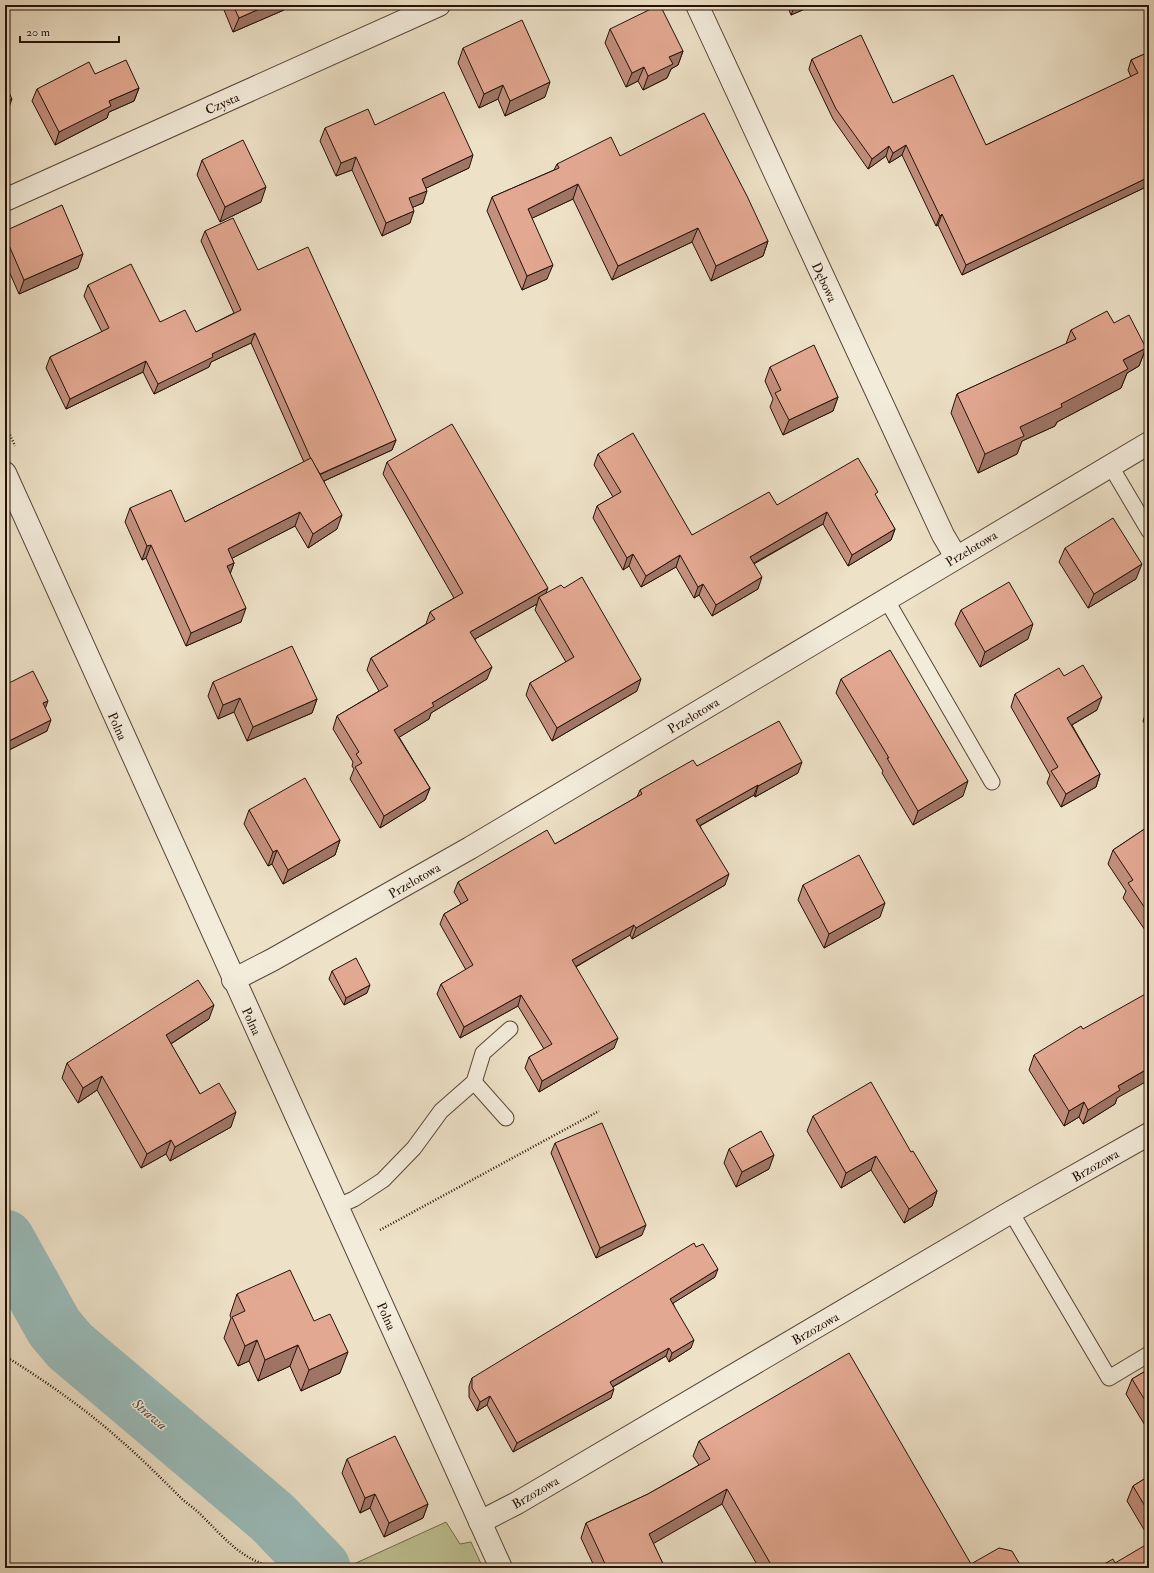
<svg xmlns="http://www.w3.org/2000/svg" width="1154" height="1573" font-family="'IM FELL Double Pica',serif">
<style>
.green{fill:#bec192;stroke:#72694d}
.lines{fill:none;stroke-linecap:round;stroke-linejoin:round}
.river{stroke:#9abcbb;stroke-width:59}
.service-casing{stroke:#574538;stroke-width:17}
.minor-casing{stroke:#574538;stroke-width:24}
.path{stroke:#251108;stroke-width:2.5;stroke-dasharray:1 2;stroke-linecap:butt}
.service{stroke:#f3ecdb;stroke-width:15}
.minor{stroke:#f3ecdb;stroke-width:22}
.wall{fill:#c3907e;stroke:#251108}
.shaded-wall{fill:#9f7666;stroke:#251108}
.building{fill:#e3a892;stroke:#251108}
.labels{text-anchor:middle;stroke-width:3;stroke-linejoin:round;paint-order:stroke}
.street-label{font-size:13px;fill:#251108;stroke:#f3ecdb}
.water-label{font-size:14px;font-style:italic;fill:#4e4d47;stroke:#f3ecdb}
</style>
<rect width="100%" height="100%" fill="#ede1c7"/>
<filter id="stains"><feTurbulence type="fractalNoise" baseFrequency=".005" numOctaves="4"/><feColorMatrix values="0 0 0 0 .2 0 0 0 0 .09 0 0 0 0 .02 0 0 0 .5 -.17"/></filter>
<radialGradient id="worn" r=".72"><stop offset=".6" stop-color="#630" stop-opacity="0"/><stop offset="1" stop-color="#630" stop-opacity=".3"/></radialGradient>
<path class="green" d="M446 1522 460 1544 471 1542 483 1568H345Z"/>
<g class="lines">
<path class="river" d="M5 1239 54 1327 70 1346 272 1517 321 1568"/>
<defs>
<g id="service">
<path d="M1110 465 1149 531"/>
<path d="M886 599 992 782"/>
<path d="M474 1082 506 1118"/>
<path d="M338 1206 354 1199 383 1180 414 1148 441 1111 474 1082 483 1053 510 1029"/>
<path d="M1011 1212 1109 1378 1149 1354"/>
</g>
<g id="minor">
<path d="M697 5 943 535 956 557"/>
<path d="M5 200 439 5"/>
<path d="M5 473 501 1568"/>
<path d="M233 980 272 960 470 848 1149 443"/>
<path d="M480 1522 517 1503 1011 1212 1149 1134"/>
</g>
</defs>
<use href="#service" class="service-casing"/>
<use href="#minor" class="minor-casing"/>
<g class="path">
<path d="M5 424 15 446"/>
<path d="M380 1230 599 1111"/>
<path d="M5 1356C45 1381 83 1407 119 1439 141 1458 162 1479 183 1500 188 1504 194 1508 199 1513 225 1538 240 1560 277 1568"/>
</g>
<use href="#service" class="service"/>
<use href="#minor" class="minor"/>
</g>
<g class="wall">
<path d="M222 5H286L284 10 233 32Z"/>
<path d="M787 5H814L791 15Z"/>
<path d="M610 29 683 51 678 65 671 69 667 78 643 90 638 81 626 87 605 43Z"/>
<path d="M463 48 545 97 505 116 498 99 479 108 458 63Z"/>
<path d="M1149 52V189L1148 186 962 275 938 225 936 226 902 155 889 163 886 156 868 169 833 119 809 69 812 59 893 103 986 145 1131 77 1128 70 1131 60Z"/>
<path d="M95 74 139 88 134 101 109 112 107 118 55 145 32 101 37 89Z"/>
<path d="M375 125 469 168 426 188 423 203 413 207 410 223 382 236 352 170 336 176 320 141 325 128Z"/>
<path d="M620 156 768 241 763 256 711 281 692 242 612 280 573 199 532 218 547 279 522 290 487 211 492 197 554 170 557 164Z"/>
<path d="M202 160 261 202 220 222 197 175Z"/>
<path d="M5 231 78 268 19 294 5 262Z"/>
<path d="M205 231 258 270 396 440 392 450 324 481 337 529 308 548 295 526 232 558 234 563 230 574 241 622 186 646 146 558 142 560 125 522 130 508 185 522 304 462 251 343 211 362 209 367 154 394 143 372 66 409 46 368 50 357 102 332 84 296 88 285 160 322 196 332 234 313 201 241Z"/>
<path d="M1114 323 1146 348 1139 366 1127 373 1121 388 1057 422 1055 426 1022 441 1017 454 978 473 951 413 957 394 1066 344 1071 330Z"/>
<path d="M770 367 838 397 833 411 783 435 770 407 773 399 765 381Z"/>
<path d="M598 454 692 535 777 505 876 497 895 529 891 540 848 566 823 524 754 564 758 589 712 616 699 595 694 598 676 567 641 587 629 566 623 570 593 518 597 506 613 497 594 465Z"/>
<path d="M387 462 546 594 637 691 552 741 526 695 530 683 566 662 535 610 537 604 475 639 487 679 431 713 429 719 399 737 430 788 425 800 380 828 350 779 354 769 352 766 353 762 333 729 337 716 379 691 367 670 371 658 426 624 430 612 454 598 383 474Z"/>
<path d="M1065 548 1136 579 1088 608 1059 562Z"/>
<path d="M961 610 1028 639 980 667 955 624Z"/>
<path d="M1064 676 1097 710 1072 725 1100 774 1096 787 1061 807 1047 783 1050 775 1011 707 1015 694Z"/>
<path d="M841 679 963 796 913 825 882 773 883 771 836 693Z"/>
<path d="M213 682 317 699 312 713 247 741 234 712 218 719 208 696Z"/>
<path d="M5 684 45 708 47 731 5 752Z"/>
<path d="M1148 706H1149V731L1143 721Z"/>
<path d="M697 766 798 773 755 797 754 795 700 826 725 885 632 939 630 935 576 967 614 1048 539 1092 525 1068 529 1057 544 1049 518 1006 460 1038 437 994 441 984 466 970 440 924 444 914 461 904 454 892 458 882 555 844 637 797 640 790Z"/>
<path d="M249 810 340 840 335 855 283 884 272 864 268 866 244 824Z"/>
<path d="M1149 826V927L1145 930 1123 898 1126 891 1108 864 1113 850Z"/>
<path d="M803 885 880 917 824 948 798 900Z"/>
<path d="M332 971 367 993 344 1005 329 979Z"/>
<path d="M209 1019 171 1044 200 1094 231 1127 170 1161 166 1154 141 1168 97 1090 78 1103 62 1078 67 1063Z"/>
<path d="M1034 1055 1117 1098 1115 1104 1083 1124 1079 1117 1064 1126 1029 1070Z"/>
<path d="M813 1116 911 1152 937 1191 932 1206 904 1223 871 1170 841 1188 807 1131Z"/>
<path d="M555 1143 642 1235 596 1258 551 1153Z"/>
<path d="M729 1149 769 1169 736 1187 724 1163Z"/>
<path d="M715 1277 673 1303 691 1348 669 1362 666 1356 613 1387 611 1398 513 1452 487 1405 477 1411 469 1397V1386L472 1378Z"/>
<path d="M237 1294 314 1321 340 1373 301 1391 290 1366 258 1381 249 1361 238 1366 224 1338 231 1318 230 1315Z"/>
<path d="M1149 1369V1432L1126 1394 1132 1379Z"/>
<path d="M699 1441 971 1564 1022 1568H759L722 1504 653 1543 665 1568H595L581 1538 586 1523 648 1494 699 1465 693 1456Z"/>
<path d="M347 1459 428 1504 423 1518 384 1537 370 1508 360 1513 342 1473Z"/>
<path d="M1149 1476V1538L1127 1501 1133 1486Z"/>
</g>
<g class="shaded-wall">
<path d="M268 5H286L284 10 233 32 239 18Z"/>
<path d="M795 5H814L791 15Z"/>
<path d="M683 51 678 65 671 69 667 78 643 90 648 76 669 57Z"/>
<path d="M644 67 638 81 626 87 632 73Z"/>
<path d="M550 82 545 97 505 116 510 101Z"/>
<path d="M503 85 498 99 479 108 484 94Z"/>
<path d="M139 88 134 101 109 112 107 118 55 145 59 132 109 101Z"/>
<path d="M12 99 7 113 5 114V102Z"/>
<path d="M906 145 902 155 889 163 893 153Z"/>
<path d="M889 146 886 156 868 169 872 159Z"/>
<path d="M473 155 469 168 418 192 422 179Z"/>
<path d="M356 157 352 170 336 176 341 163Z"/>
<path d="M1149 177V183L1148 186 962 275 966 265Z"/>
<path d="M578 184 573 199 522 223 528 209Z"/>
<path d="M266 187 261 202 220 222 225 207Z"/>
<path d="M427 191 423 203 404 211 409 198Z"/>
<path d="M414 211 410 223 382 236 386 223Z"/>
<path d="M942 214 938 225 936 226 940 216Z"/>
<path d="M698 228 692 242 612 280 618 266Z"/>
<path d="M768 241 763 256 711 281 716 266Z"/>
<path d="M83 254 78 268 19 294 24 280Z"/>
<path d="M553 265 547 279 522 290 527 276Z"/>
<path d="M255 333 251 343 211 362 209 367 154 394 158 384 212 354Z"/>
<path d="M1146 348 1139 366 1127 373 1121 388 1057 422 1055 426 1022 441 1017 454 978 473 985 454 1020 427 1061 404 1123 360Z"/>
<path d="M146 361 143 372 66 409 70 399Z"/>
<path d="M838 397 833 411 783 435 789 420Z"/>
<path d="M396 440 392 450 315 485 319 475Z"/>
<path d="M300 512 295 526 223 563 228 549Z"/>
<path d="M827 512 823 524 745 568 750 557Z"/>
<path d="M342 515 337 529 308 548 313 534Z"/>
<path d="M895 529 891 540 848 566 852 555Z"/>
<path d="M151 545 146 558 142 560 147 546Z"/>
<path d="M633 554 629 566 623 570 627 558Z"/>
<path d="M680 555 676 567 641 587 646 576Z"/>
<path d="M234 563 229 577 227 566Z"/>
<path d="M1142 564 1136 579 1088 608 1094 594Z"/>
<path d="M762 577 758 589 712 616 716 605Z"/>
<path d="M703 584 699 595 694 598 698 587Z"/>
<path d="M548 588 543 600 539 597 537 604 466 644 470 632Z"/>
<path d="M246 608 241 622 186 646 191 633Z"/>
<path d="M1033 624 1028 639 980 667 985 652Z"/>
<path d="M492 667 487 679 431 713 429 719 390 743 394 730 432 703Z"/>
<path d="M641 679 637 691 552 741 557 728Z"/>
<path d="M1102 697 1097 710 1063 730 1067 718Z"/>
<path d="M240 698 234 712 218 719 223 705Z"/>
<path d="M317 699 312 713 247 741 253 727Z"/>
<path d="M48 701 44 712 43 703Z"/>
<path d="M51 720 47 731 5 752 9 741Z"/>
<path d="M802 762 798 773 755 797 758 786Z"/>
<path d="M1100 774 1096 787 1061 807 1066 794Z"/>
<path d="M968 781 963 796 913 825 918 811Z"/>
<path d="M758 785 754 795 692 830 696 820Z"/>
<path d="M430 788 425 800 380 828 384 816Z"/>
<path d="M340 840 335 855 283 884 288 870Z"/>
<path d="M277 850 272 864 268 866 273 852Z"/>
<path d="M729 874 725 885 632 939 636 928Z"/>
<path d="M885 903 880 917 824 948 829 934Z"/>
<path d="M1149 919V927L1145 930Z"/>
<path d="M634 925 630 935 568 971 572 960Z"/>
<path d="M370 985 367 993 344 1005 346 998Z"/>
<path d="M521 995 518 1006 460 1038 464 1027Z"/>
<path d="M214 1005 209 1019 161 1050 166 1035Z"/>
<path d="M618 1038 614 1048 539 1092 542 1081Z"/>
<path d="M1149 1068V1080L1117 1098 1115 1104 1083 1124 1088 1110 1118 1086Z"/>
<path d="M102 1076 97 1090 78 1103 83 1088Z"/>
<path d="M1084 1102 1079 1117 1064 1126 1069 1111Z"/>
<path d="M236 1112 231 1127 170 1161 175 1147Z"/>
<path d="M171 1140 166 1154 141 1168 147 1154Z"/>
<path d="M774 1155 769 1169 736 1187 742 1172Z"/>
<path d="M876 1156 871 1170 841 1188 846 1173Z"/>
<path d="M937 1191 932 1206 904 1223 909 1209Z"/>
<path d="M646 1225 642 1235 596 1258 600 1248Z"/>
<path d="M718 1269 715 1277 667 1307 670 1299Z"/>
<path d="M257 1340 249 1361 238 1366 245 1346Z"/>
<path d="M694 1340 691 1348 669 1362 672 1353Z"/>
<path d="M298 1345 290 1366 258 1381 265 1360Z"/>
<path d="M669 1348 666 1356 607 1390 610 1382Z"/>
<path d="M348 1352 340 1373 301 1391 309 1370Z"/>
<path d="M614 1389 611 1398 513 1452 517 1443Z"/>
<path d="M490 1396 487 1405 477 1411 480 1402Z"/>
<path d="M727 1489 722 1504 644 1549 649 1534Z"/>
<path d="M375 1494 370 1508 360 1513 365 1498Z"/>
<path d="M428 1504 423 1518 384 1537 389 1523Z"/>
</g>
<g class="building">
<path d="M233 5H268L239 18Z"/>
<path d="M659 5H660L683 51 669 57 673 64 648 76 644 67 632 73 610 29Z"/>
<path d="M522 20 550 82 510 101 503 85 484 94 463 48Z"/>
<path d="M861 35 893 103 953 75 986 145 1138 73 1131 60 1149 52V177L966 265 942 214 940 216 906 145 893 153 889 146 872 159 836 109 812 59Z"/>
<path d="M126 60 139 88 109 101 111 106 59 132 37 89 89 62 95 74Z"/>
<path d="M5 84 12 99 5 102Z"/>
<path d="M444 92 473 155 422 179 427 191 409 198 414 211 386 223 356 157 341 163 325 128 368 109 375 125Z"/>
<path d="M704 113 747 196 768 241 716 266 698 228 618 266 578 184 528 209 553 265 527 276 492 197 559 168 557 164 611 137 620 156Z"/>
<path d="M243 140 266 187 225 207 202 160Z"/>
<path d="M62 205 83 254 24 280 5 236V231Z"/>
<path d="M233 218 258 270 308 247 396 440 320 474 311 459 255 333 212 354 213 357 158 384 146 361 70 399 50 357 109 328 88 285 131 264 160 322 185 310 196 332 241 310 205 231Z"/>
<path d="M1107 311 1114 323 1129 315 1146 348 1123 360 1128 369 1061 404 1062 407 1020 427 1024 436 985 454 957 394 1076 339 1071 330Z"/>
<path d="M814 345 838 397 789 420 775 393 781 390 770 367Z"/>
<path d="M452 424 548 588 470 632 492 667 432 703 434 706 394 730 430 788 384 816 355 767 362 763 356 754 359 752 337 716 388 686 371 658 435 619 430 612 463 593 387 462Z"/>
<path d="M633 433 692 535 769 492 777 505 858 458 878 492 875 494 895 529 852 555 827 512 750 557 762 577 716 605 703 584 698 587 680 555 646 576 633 554 627 558 597 506 621 492 598 454Z"/>
<path d="M311 458 342 515 313 534 300 512 228 549 234 563 227 566 246 608 191 633 151 545 147 546 130 508 171 490 185 522Z"/>
<path d="M1113 518 1142 564 1094 594 1065 548Z"/>
<path d="M582 577 641 679 557 728 530 683 574 657 539 597 561 585 564 588Z"/>
<path d="M1009 582 1033 624 985 652 961 610Z"/>
<path d="M292 646 317 699 253 727 240 698 223 705 213 682Z"/>
<path d="M890 650 968 781 918 811 887 758H889L841 679Z"/>
<path d="M1083 665 1102 697 1067 718 1100 774 1066 794 1051 771 1058 767 1015 694 1059 668 1064 676Z"/>
<path d="M33 671 48 701 43 703 51 720 9 741 5 732V684V685Z"/>
<path d="M779 721 802 762 758 786V785L696 820 729 874 636 928 634 925 572 960 618 1038 542 1081 529 1057 552 1044 521 995 464 1027 441 984 473 965 444 914 468 900 458 882 547 830 555 844 642 794 640 790 693 760 697 766Z"/>
<path d="M305 778 340 840 288 870 277 850 273 852 249 810Z"/>
<path d="M1149 826V914L1128 883 1133 880 1113 850Z"/>
<path d="M859 855 885 903 829 934 803 885Z"/>
<path d="M356 958 370 985 346 998 332 971Z"/>
<path d="M198 980 214 1005 166 1035 200 1094 219 1083 236 1112 175 1147 171 1140 147 1154 102 1076 83 1088 67 1063Z"/>
<path d="M1149 992V1068L1118 1086 1120 1090 1088 1110 1084 1102 1069 1111 1034 1055 1081 1026 1083 1029Z"/>
<path d="M871 1082 911 1152 913 1151 937 1191 909 1209 876 1156 846 1173 813 1116Z"/>
<path d="M602 1123 646 1225 600 1248 555 1143Z"/>
<path d="M761 1131 774 1155 742 1172 729 1149Z"/>
<path d="M694 1243 696 1247 703 1244 718 1269 670 1299 694 1340 672 1353 669 1348 610 1382 614 1389 517 1443 490 1396 480 1402 472 1388V1378Z"/>
<path d="M290 1270 314 1321 330 1314 348 1352 309 1370 298 1345 265 1360 257 1340 245 1346 232 1317 245 1311 237 1294Z"/>
<path d="M849 1353 971 1564 999 1548 1012 1551 1022 1568H773L727 1489 649 1534 665 1568H607L586 1523 648 1494 710 1459 699 1441Z"/>
<path d="M1149 1369V1407L1132 1379Z"/>
<path d="M395 1436 428 1504 389 1523 375 1494 365 1498 347 1459Z"/>
<path d="M1149 1476V1513L1133 1486Z"/>
<path d="M1149 1543V1568H1097L1113 1559 1115 1563Z"/>
</g>
<g class="labels">
<g class="street-label">
<text transform="translate(222 103) rotate(-24)" y="5">Czysta</text>
<text transform="translate(825 282) rotate(65)" y="5">Dębowa</text>
<text transform="translate(971 548) rotate(-31)" y="5">Przelotowa</text>
<text transform="translate(693 715) rotate(-31)" y="5">Przelotowa</text>
<text transform="translate(118 726) rotate(66)" y="5">Polna</text>
<text transform="translate(414 880) rotate(-30)" y="5">Przelotowa</text>
<text transform="translate(252 1021) rotate(65)" y="5">Polna</text>
<text transform="translate(1095 1165) rotate(-30)" y="5">Brzozowa</text>
<text transform="translate(387 1316) rotate(66)" y="5">Polna</text>
<text transform="translate(815 1328) rotate(-30)" y="5">Brzozowa</text>
<text transform="translate(535 1492) rotate(-30)" y="5">Brzozowa</text>
</g>
<g class="water-label">
<text transform="translate(150 1414) rotate(40)" y="5">Strawa</text>
</g>
</g>
<rect width="1154" height="1573" fill="none" stroke="#ede1c7" stroke-width="20"/>
<rect x="6" y="6" width="1142" height="1561" fill="none" stroke="#251108" stroke-width="2"/>
<rect x="10" y="10" width="1134" height="1553" fill="none" stroke="#251108"/>
<path d="M20 36v6h99v-6" fill="none" stroke="#251108" stroke-width="2"/>
<text x="26" y="36" font-size="12" fill="#251108" stroke="#f3ecdb" stroke-width="3" paint-order="stroke">20 m</text>
<rect width="100%" height="100%" filter="url(#stains)"/>
<rect width="100%" height="100%" fill="url(#worn)"/>
</svg>
